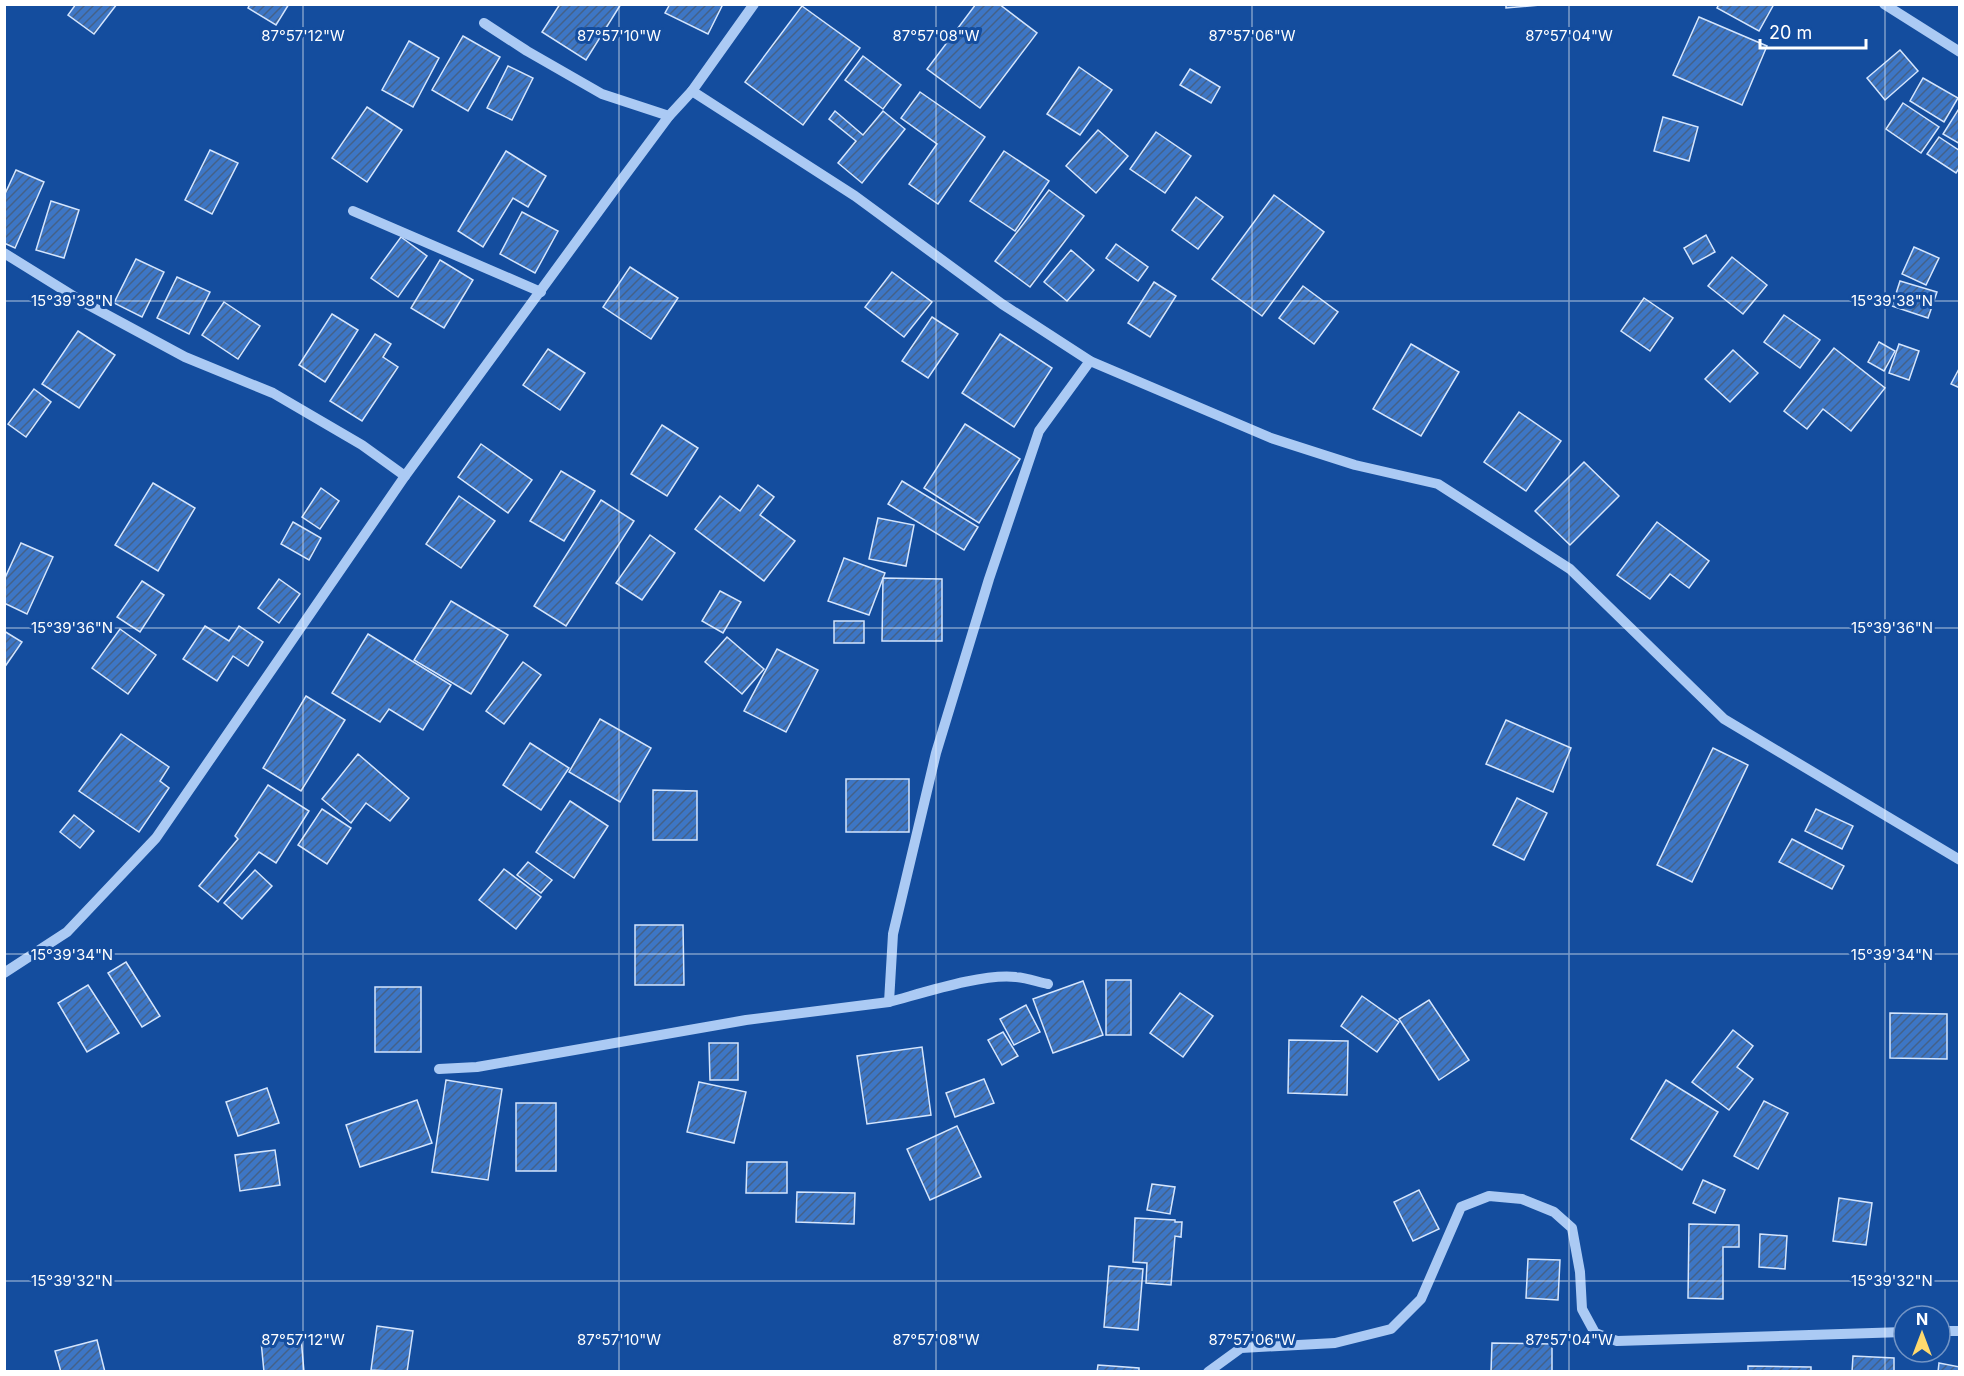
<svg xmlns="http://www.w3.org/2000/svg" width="1964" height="1376" font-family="Inter,sans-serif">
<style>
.building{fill:url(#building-hatch);stroke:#d4e5fd;stroke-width:1.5}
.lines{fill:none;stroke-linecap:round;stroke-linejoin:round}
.minor{stroke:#abcaf4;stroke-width:10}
.ticks{fill:none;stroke:#fff;stroke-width:1.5;stroke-opacity:0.45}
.ticks-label{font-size:15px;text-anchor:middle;fill:#fff;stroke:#144d9e;stroke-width:6;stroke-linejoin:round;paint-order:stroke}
</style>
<defs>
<pattern id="building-hatch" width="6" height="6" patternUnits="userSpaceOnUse" patternTransform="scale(1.5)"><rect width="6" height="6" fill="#3d76c5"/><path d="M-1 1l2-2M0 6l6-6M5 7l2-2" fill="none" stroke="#446188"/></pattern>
</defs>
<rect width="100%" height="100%" fill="#144d9e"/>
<g class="building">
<path d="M76 4H117L94 34 68 15Z"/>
<path d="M250 4H289L276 25 248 8Z"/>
<path d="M560 4H621L586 60 542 32Z"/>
<path d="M670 4H723L708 34 665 13Z"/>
<path d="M976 4H999L1037 33 980 108 927 69Z"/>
<path d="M1506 4H1551L1506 8Z"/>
<path d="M1719 4H1774L1759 31 1717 8Z"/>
<path d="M802 6 860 48 803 125 745 82Z"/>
<path d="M1699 17 1767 46 1742 105 1673 75Z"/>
<path d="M463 36 500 57 468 111 432 90Z"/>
<path d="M409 41 439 58 413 107 382 90Z"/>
<path d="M1900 50 1918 71 1885 100 1867 78Z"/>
<path d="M863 56 901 85 883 109 845 80Z"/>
<path d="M508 66 533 78 512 120 487 108Z"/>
<path d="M1079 67 1112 90 1080 135 1047 114Z"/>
<path d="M1190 69 1220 87 1211 103 1180 85Z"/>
<path d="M1923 78 1958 98 1944 122 1910 101Z"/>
<path d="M920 92 985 137 938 204 909 184 937 144 901 118Z"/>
<path d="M1903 103 1939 127 1921 153 1886 129Z"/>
<path d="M367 107 402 130 367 182 332 158Z"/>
<path d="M1960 107V144L1943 134Z"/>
<path d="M835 111 863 135 883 111 905 129 862 183 838 163 856 141 829 119Z"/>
<path d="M1663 117 1698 127 1689 161 1654 151Z"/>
<path d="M1098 130 1128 156 1096 193 1066 166Z"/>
<path d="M1156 132 1191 156 1165 193 1130 169Z"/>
<path d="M1939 137 1960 151V167L1956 173 1927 154Z"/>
<path d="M210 150 238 163 212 214 185 200Z"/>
<path d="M506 151 546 176 528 207 513 198 483 247 458 231Z"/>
<path d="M1004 151 1049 181 1015 231 970 201Z"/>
<path d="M16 170 44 182 15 248 4 243V196Z"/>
<path d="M1049 190 1084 216 1030 287 995 261Z"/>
<path d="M1274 195 1324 232 1262 316 1212 279Z"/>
<path d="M1196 197 1223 217 1198 249 1172 230Z"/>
<path d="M51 201 79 210 64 258 36 250Z"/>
<path d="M522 212 558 231 535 273 500 254Z"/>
<path d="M1706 235 1715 252 1693 264 1684 248Z"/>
<path d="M401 237 427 256 398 297 371 278Z"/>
<path d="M1116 244 1148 267 1138 281 1106 258Z"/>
<path d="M1914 247 1939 258 1926 285 1902 274Z"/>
<path d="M1071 250 1094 270 1067 301 1044 282Z"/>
<path d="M1732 257 1767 285 1743 314 1708 286Z"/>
<path d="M136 259 164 272 142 317 114 303Z"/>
<path d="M440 260 473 280 444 328 411 308Z"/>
<path d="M630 267 678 298 651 339 603 307Z"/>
<path d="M892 272 932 302 904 337 865 307Z"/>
<path d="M177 277 210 292 189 334 157 318Z"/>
<path d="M1900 281 1937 292 1928 318 1892 306Z"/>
<path d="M1154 282 1176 296 1150 337 1128 323Z"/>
<path d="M1303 286 1338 312 1314 344 1279 318Z"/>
<path d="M1644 298 1673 318 1650 351 1621 331Z"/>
<path d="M224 302 260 326 238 359 202 335Z"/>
<path d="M332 314 358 330 325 382 299 365Z"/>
<path d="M1784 315 1820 340 1800 368 1764 342Z"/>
<path d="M932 317 958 334 928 378 902 361Z"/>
<path d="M78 331 115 355 79 408 42 384Z"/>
<path d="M375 334 391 344 383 357 398 367 362 421 330 401Z"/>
<path d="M1000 334 1052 368 1014 427 962 393Z"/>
<path d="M1879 342 1895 351 1884 371 1868 362Z"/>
<path d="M1411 344 1459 372 1421 436 1373 409Z"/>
<path d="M1899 344 1919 351 1909 380 1889 373Z"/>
<path d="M1834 348 1885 388 1851 431 1823 409 1807 429 1784 411Z"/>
<path d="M548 349 585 373 560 410 523 385Z"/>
<path d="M1733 350 1758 373 1730 402 1705 379Z"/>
<path d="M1960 367V388L1951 384Z"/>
<path d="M34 389 51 402 26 437 8 424Z"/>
<path d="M1519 412 1561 441 1526 491 1484 462Z"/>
<path d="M965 424 1020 459 979 523 924 488Z"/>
<path d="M662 425 698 448 667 496 631 474Z"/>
<path d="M481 444 532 480 508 513 458 477Z"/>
<path d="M1584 462 1619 496 1570 545 1535 511Z"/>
<path d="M561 471 595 491 564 541 530 521Z"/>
<path d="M902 481 978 527 964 550 888 504Z"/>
<path d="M153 483 195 508 158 571 115 545Z"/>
<path d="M758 485 774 497 760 515 795 541 764 581 695 529 720 496 740 511Z"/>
<path d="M321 488 339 501 320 529 302 517Z"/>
<path d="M459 496 495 521 461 568 426 544Z"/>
<path d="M601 500 634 521 566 626 534 606Z"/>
<path d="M878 518 914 525 906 566 869 559Z"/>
<path d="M293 522 321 538 309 560 281 544Z"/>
<path d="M1657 522 1709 561 1689 588 1670 574 1650 599 1617 575Z"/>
<path d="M650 535 675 553 642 600 616 583Z"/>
<path d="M21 543 53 557 27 614 4 603V580Z"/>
<path d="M844 558 885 573 869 615 828 601Z"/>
<path d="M883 578 942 579V641H882Z"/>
<path d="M279 579 300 594 279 623 258 608Z"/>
<path d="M142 581 164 595 140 632 117 617Z"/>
<path d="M720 591 741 602 723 633 702 621Z"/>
<path d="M451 601 508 635 471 694 414 660Z"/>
<rect x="834" y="621" width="30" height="22"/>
<path d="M205 626 229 641 239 626 263 642 248 666 233 656 217 681 183 659Z"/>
<path d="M120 629 156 655 128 694 92 668Z"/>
<path d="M4 631 22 642 4 668Z"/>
<path d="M368 634 451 685 423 730 389 709 380 722 332 693Z"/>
<path d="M727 637 764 669 742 694 705 662Z"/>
<path d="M777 649 818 670 786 732 744 711Z"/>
<path d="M523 662 541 675 504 724 486 711Z"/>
<path d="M306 696 345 720 301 791 263 768Z"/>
<path d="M600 719 651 748 620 802 569 772Z"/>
<path d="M1506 720 1571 748 1553 792 1486 764Z"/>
<path d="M121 734 169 767 160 781 169 788 139 832 79 791Z"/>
<path d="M530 743 569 768 541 810 503 785Z"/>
<path d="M1713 748 1748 765 1692 882 1657 865Z"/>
<path d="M358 754 409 798 390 821 366 803 351 823 322 799Z"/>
<rect x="846" y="779" width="63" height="53"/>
<path d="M268 785 309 811 276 863 259 852 218 902 199 886 238 839 235 836Z"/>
<path d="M653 790 697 791V840H653Z"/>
<path d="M1517 798 1547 813 1524 860 1493 845Z"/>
<path d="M570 801 608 826 574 878 536 852Z"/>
<path d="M322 809 351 828 327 864 298 845Z"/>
<path d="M1816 809 1853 826 1842 849 1805 831Z"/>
<path d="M74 815 94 831 80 848 60 832Z"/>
<path d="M1792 839 1844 866 1832 889 1779 862Z"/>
<path d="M528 862 552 880 541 893 517 875Z"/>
<path d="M504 869 541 897 516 929 479 900Z"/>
<path d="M255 870 272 886 242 919 224 903Z"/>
<path d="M635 925H683L684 985H635Z"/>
<path d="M126 962 160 1016 142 1027 108 973Z"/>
<rect x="1106" y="980" width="25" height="55"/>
<path d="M1083 981 1103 1035 1053 1053 1033 999Z"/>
<path d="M88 985 119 1033 87 1052 58 1003Z"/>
<rect x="375" y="987" width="46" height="65"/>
<path d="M1180 993 1213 1016 1183 1057 1150 1033Z"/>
<path d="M1362 996 1399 1022 1377 1052 1341 1026Z"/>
<path d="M1429 1000 1469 1060 1439 1080 1399 1019Z"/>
<path d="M1026 1005 1040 1032 1014 1045 1000 1019Z"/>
<path d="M1890 1013 1947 1014V1059L1890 1058Z"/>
<path d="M1733 1030 1753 1046 1737 1067 1753 1079 1729 1110 1692 1082Z"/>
<path d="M1003 1032 1018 1056 1002 1065 988 1040Z"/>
<path d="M1289 1040 1348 1041 1347 1095 1288 1093Z"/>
<path d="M709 1043H738V1080H710Z"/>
<path d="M922 1047 931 1115 867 1124 857 1056Z"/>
<path d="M984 1079 994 1103 955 1117 946 1093Z"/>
<path d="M446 1080 502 1089 488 1180 432 1172Z"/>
<path d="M1666 1080 1718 1112 1682 1170 1631 1139Z"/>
<path d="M699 1082 746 1092 734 1143 687 1132Z"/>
<path d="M267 1088 279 1123 238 1136 226 1102Z"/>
<path d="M417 1100 432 1143 360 1167 346 1125Z"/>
<path d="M1764 1101 1788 1113 1758 1169 1734 1156Z"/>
<rect x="516" y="1103" width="40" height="68"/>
<path d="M957 1126 981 1177 930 1200 907 1149Z"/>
<path d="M275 1150 280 1185 240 1191 235 1155Z"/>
<path d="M747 1162H787V1193H746Z"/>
<path d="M1703 1180 1725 1190 1715 1213 1693 1203Z"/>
<path d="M1152 1184 1175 1187 1170 1214 1147 1210Z"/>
<path d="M1419 1190 1439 1229 1413 1241 1394 1202Z"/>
<path d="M797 1192 855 1193 854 1224 796 1222Z"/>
<path d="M1839 1198 1872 1203 1866 1245 1833 1241Z"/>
<path d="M1135 1218 1175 1220V1222H1182L1181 1237 1175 1236 1171 1285 1146 1283 1147 1263 1133 1262Z"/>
<path d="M1689 1224 1739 1225V1247H1723V1299L1688 1298Z"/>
<path d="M1760 1234 1787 1236 1785 1269 1759 1267Z"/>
<path d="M1528 1259 1560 1260 1558 1300 1526 1298Z"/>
<path d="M1109 1266 1143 1269 1138 1330 1104 1327Z"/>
<path d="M377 1326 413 1331 407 1372 371 1370Z"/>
<path d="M301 1337 304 1372H264L261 1341Z"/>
<path d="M97 1340 105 1372H61L55 1351Z"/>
<path d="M1492 1343 1552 1344V1372H1491Z"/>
<path d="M1853 1356 1894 1358V1372H1852Z"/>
<path d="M1939 1363 1960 1367V1372H1938Z"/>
<path d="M1098 1365 1139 1368V1372H1097Z"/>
<path d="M1748 1366 1811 1367V1372H1748Z"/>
</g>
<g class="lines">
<g class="minor">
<path d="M1884 4 1960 52"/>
<path d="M484 23 527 51 602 94 669 116"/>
<path d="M692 91 855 196 1002 304 1090 361 1271 438 1355 465 1438 484 1570 569 1724 719 1960 860"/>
<path d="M353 211 541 292"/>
<path d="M4 253 83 302 185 357 273 393 362 445 405 476"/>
<path d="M4 973 67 932 156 838 405 476 620 182 669 116 692 91 754 4"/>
<path d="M1048 984C1038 982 1027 978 1016 977 983 973 923 993 889 1002L893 934 936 753 989 579 1039 431 1090 361"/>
<path d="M439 1069 477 1067 746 1020 889 1002"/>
<path d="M1940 1331H1960"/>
<path d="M1208 1372 1241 1348 1335 1343 1391 1329 1421 1299 1461 1207 1489 1196 1522 1199 1554 1212 1572 1228 1580 1272 1582 1309 1595 1333 1617 1341 1904 1332"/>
</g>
</g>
<path class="ticks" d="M303 4V1372M619 4V1372M936 4V1372M1252 4V1372M1569 4V1372M1885 4V1372M4 301H1960M4 628H1960M4 954H1960M4 1281H1960"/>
<g class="ticks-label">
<text x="303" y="41">87°57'12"W</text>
<text x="619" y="41">87°57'10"W</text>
<text x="936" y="41">87°57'08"W</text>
<text x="1252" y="41">87°57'06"W</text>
<text x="1569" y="41">87°57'04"W</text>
<text x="72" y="306">15°39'38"N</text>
<text x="1892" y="306">15°39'38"N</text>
<text x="72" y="633">15°39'36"N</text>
<text x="1892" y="633">15°39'36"N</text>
<text x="72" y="960">15°39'34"N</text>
<text x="1892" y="960">15°39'34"N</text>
<text x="72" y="1286">15°39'32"N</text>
<text x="1892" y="1286">15°39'32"N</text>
<text x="303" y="1345">87°57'12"W</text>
<text x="619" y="1345">87°57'10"W</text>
<text x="936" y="1345">87°57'08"W</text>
<text x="1252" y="1345">87°57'06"W</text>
<text x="1569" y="1345">87°57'04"W</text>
</g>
<rect width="1964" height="1376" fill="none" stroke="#ffffff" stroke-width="12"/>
<g transform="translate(1922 1334)"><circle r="28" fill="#144d9e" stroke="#7294c5" stroke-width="1.5"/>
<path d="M0-4.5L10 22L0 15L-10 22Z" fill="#ffd96e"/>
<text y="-9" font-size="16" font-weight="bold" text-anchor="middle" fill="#ffffff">N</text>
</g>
<path d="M1760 39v9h106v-9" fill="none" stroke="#ffffff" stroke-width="3"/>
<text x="1769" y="39" font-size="18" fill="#ffffff" stroke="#144d9e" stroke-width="4.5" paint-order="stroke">20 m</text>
</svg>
